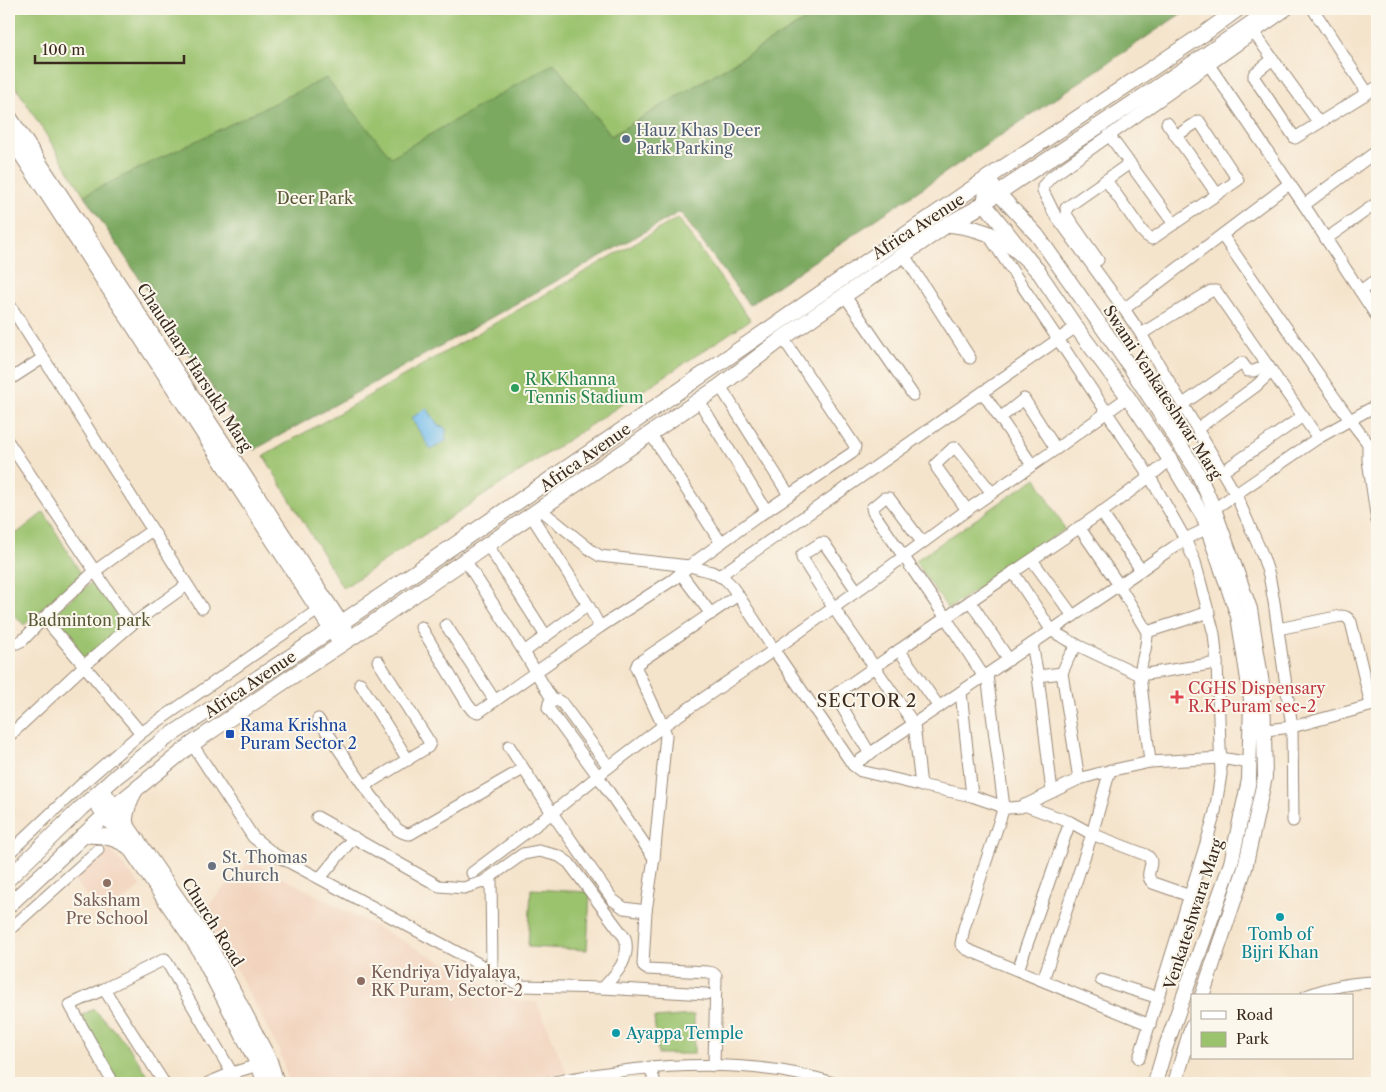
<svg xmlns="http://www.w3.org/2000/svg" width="1386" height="1092" font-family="'Libre Caslon Text',serif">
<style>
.built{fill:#f2d4be}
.green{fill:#9bc36e;stroke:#6b7646}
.forest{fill:#7ca961;stroke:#5c6a40}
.water{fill:#73bceb;stroke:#577384}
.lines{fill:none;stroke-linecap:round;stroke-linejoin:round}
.minor-casing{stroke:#988775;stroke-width:13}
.tertiary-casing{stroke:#988775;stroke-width:16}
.secondary-casing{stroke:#988775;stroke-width:17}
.minor{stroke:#fff;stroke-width:11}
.tertiary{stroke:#fff;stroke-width:14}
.secondary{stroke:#fff;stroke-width:15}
.service-dot{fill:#5c6f8a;stroke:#fbf7ec;stroke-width:2}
.leisure-dot{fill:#2e9e5b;stroke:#fbf7ec;stroke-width:2}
.health-dot{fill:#e0444e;stroke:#fbf7ec;stroke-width:2}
.transit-dot{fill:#1a4fb4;stroke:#fbf7ec;stroke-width:2}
.worship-dot{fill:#6b7280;stroke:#fbf7ec;stroke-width:2}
.education-dot{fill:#8d6e63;stroke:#fbf7ec;stroke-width:2}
.culture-dot{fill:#0f9aa8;stroke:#fbf7ec;stroke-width:2}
.labels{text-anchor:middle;stroke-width:4;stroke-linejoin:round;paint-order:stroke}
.service-label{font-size:16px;fill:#4e5e75;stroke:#fbf7ec;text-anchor:start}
.park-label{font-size:16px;fill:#585836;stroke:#fbf7ec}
.street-label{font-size:16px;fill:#3b2a1e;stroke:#fbf7ec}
.leisure-label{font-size:16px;fill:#27864d;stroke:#fbf7ec;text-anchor:start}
.health-label{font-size:16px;fill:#be3a42;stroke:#fbf7ec;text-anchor:start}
.transit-label{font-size:16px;fill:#164399;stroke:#fbf7ec;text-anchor:start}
.worship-label{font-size:16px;fill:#5b616d;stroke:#fbf7ec;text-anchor:start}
.education-label{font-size:16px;fill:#785e54;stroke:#fbf7ec}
.culture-label{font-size:16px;fill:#0d838f;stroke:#fbf7ec}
.neighbourhood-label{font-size:18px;letter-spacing:1px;fill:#3b2a1e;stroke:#fbf7ec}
</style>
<rect width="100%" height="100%" fill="#fbf7ec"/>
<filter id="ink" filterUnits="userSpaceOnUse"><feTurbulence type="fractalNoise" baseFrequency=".02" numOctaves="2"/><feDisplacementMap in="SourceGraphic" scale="10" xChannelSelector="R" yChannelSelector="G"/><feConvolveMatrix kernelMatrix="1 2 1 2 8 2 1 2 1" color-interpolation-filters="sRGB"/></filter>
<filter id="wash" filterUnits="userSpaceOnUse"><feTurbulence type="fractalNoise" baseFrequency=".0096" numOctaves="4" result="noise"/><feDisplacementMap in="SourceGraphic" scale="20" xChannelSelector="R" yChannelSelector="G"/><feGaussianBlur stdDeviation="1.12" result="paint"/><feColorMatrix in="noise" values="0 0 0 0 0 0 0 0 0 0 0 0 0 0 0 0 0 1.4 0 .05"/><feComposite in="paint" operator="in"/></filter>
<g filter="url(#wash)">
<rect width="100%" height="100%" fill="#f5e4cc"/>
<g class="built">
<path d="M109 849 141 886 105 917 73 879Z"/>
<path d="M250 861 301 887 514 1000 537 1003 567 1073 522 1083H360L357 1078 343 1083H289L280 1052 233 963 202 911Z"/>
</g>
<g class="green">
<path d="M9 9H824L611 136 254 450 84 195 9 76Z"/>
<path d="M678 218 750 320 343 588 264 456Z"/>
<path d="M1036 478 1065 529 948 609 915 561Z"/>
<path d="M44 512 81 574 24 625 9 610V524L16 534Z"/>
<path d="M96 579 126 624 83 659 47 618Z"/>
<path d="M531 889 590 892 587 950 528 947Z"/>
<path d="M94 1009 126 1043 153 1083H118L87 1031 82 1015Z"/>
<path d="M694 1015V1054H658L654 1018Z"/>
</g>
<path class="forest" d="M824 9H1188L749 305 680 212 254 450 84 195 326 78 391 157 554 63 611 136Z"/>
<path class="water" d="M427 408 439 426 444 427 447 431 445 436 447 440 431 450 411 418Z"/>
</g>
<g filter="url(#ink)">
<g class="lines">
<defs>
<g id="minor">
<path d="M1288 9 1051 177 1043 186V191L1054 213 1124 309 1141 334 1236 495 1262 554 1269 575 1274 602 1292 727 1293 821"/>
<path d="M1313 9 1367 92"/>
<path d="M1254 33 1319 123 1377 87"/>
<path d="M1273 59 1254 74V78L1295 138 1319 123"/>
<path d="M1209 65 1304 205 1377 317"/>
<path d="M1167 123 1217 194"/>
<path d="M1109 135 1174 224"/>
<path d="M1106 180 1142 231 1147 236 1152 239 1238 180 1199 121 1176 136"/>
<path d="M1304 205 1377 151"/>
<path d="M987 233 1150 477 1185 539 1195 562 1214 634 1217 663 1221 774 1215 812 1208 837 1139 1058"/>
<path d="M1222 235 1350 420 1377 455"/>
<path d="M1326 239 1377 203"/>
<path d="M904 255 970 358"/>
<path d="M1098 260 1067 216 1066 208 1130 163"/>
<path d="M1360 291 1377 279"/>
<path d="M845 296 913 395"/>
<path d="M9 304 202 608"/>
<path d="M1124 309 1289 184"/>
<path d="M1141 334 1211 291H1216L1318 438"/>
<path d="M9 380 43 358"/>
<path d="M720 386 789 495"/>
<path d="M983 393 1032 465"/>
<path d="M699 401 766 510"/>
<path d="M1183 404 1242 363 1248 371H1254L1268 365"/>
<path d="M1000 418 1024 399 1056 449"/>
<path d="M1197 429 1256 386 1272 371"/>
<path d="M650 433 721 543"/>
<path d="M9 443 131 625"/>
<path d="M1368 444V460L1377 521"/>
<path d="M1222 472 1303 416"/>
<path d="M540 509 592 551 600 556 689 566 712 572 725 579 730 584 738 595 774 650 853 765 861 771 915 784 972 796 1004 807 1009 808 1021 807 1079 779 1104 772 1150 762 1221 758 1250 763"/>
<path d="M967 510 937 468 936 464 953 448H956L992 493"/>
<path d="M1101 512 1141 570"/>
<path d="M1208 513 1318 438 1350 420 1377 405"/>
<path d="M531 515 588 605 600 627"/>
<path d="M1079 527 1119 585 1147 632C1148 646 1141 660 1140 675L1150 762"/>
<path d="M922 542 889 498H884L872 508 873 512 946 618 984 677"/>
<path d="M487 544 546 636"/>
<path d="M465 560 524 652 553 701"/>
<path d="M1032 560 1073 616"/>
<path d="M1013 572 1052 631 1077 645 1140 675 1217 663"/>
<path d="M681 574 711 614"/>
<path d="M719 576 1076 327"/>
<path d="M857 591 824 543H821L802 555V558L833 607 914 724 921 786"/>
<path d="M970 601 1009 660"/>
<path d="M44 618 141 733"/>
<path d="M446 625 495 701"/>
<path d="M421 627 468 705 473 711 479 712 600 627 674 579 689 566 757 517 852 453 854 451 855 446 783 338"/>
<path d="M1278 629 1341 616C1346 616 1348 618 1351 622L1371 705"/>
<path d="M1147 632 1209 612"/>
<path d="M9 638 13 642 17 643 23 640 44 618 95 571 152 530"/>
<path d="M1032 644 1038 676 1052 792"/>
<path d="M1077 645 1069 657 1062 673 1079 779"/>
<path d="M899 650 939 707"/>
<path d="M524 652 588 605"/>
<path d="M987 675 1004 807 964 928 961 944 966 949 1150 1025"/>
<path d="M1038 676 1062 673"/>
<path d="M360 683 408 760"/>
<path d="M961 692 972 796"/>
<path d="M835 695 870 754"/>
<path d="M814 709C880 664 945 617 1012 573 1065 537 1120 502 1170 460"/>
<path d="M318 719 364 786 397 829C401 832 404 834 410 834L523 769"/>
<path d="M1257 731 1292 727 1377 704"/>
<path d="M9 736 84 666 131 625 187 585"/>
<path d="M192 744 253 837 274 854 492 971 522 986 603 988 706 994"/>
<path d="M509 746 552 813 613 900 624 908 646 911"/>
<path d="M853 765 1141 570 1185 539 1208 528"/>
<path d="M609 767 562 703 557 700 549 703 548 708 598 776 654 858"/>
<path d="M1110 770 1092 834 1146 855C1159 863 1141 873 1153 883L1190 896"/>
<path d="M364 786 428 747 430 743 378 661"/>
<path d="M1024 805 1070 822 1092 834 1043 980"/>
<path d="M317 817 439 886 464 888 483 882 523 854 539 851 559 856 569 863 625 938C631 959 616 974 603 988"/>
<path d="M9 853 83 783 141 733 325 605"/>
<path d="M472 873 552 813 609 767 663 726 774 650 857 591 967 510 1056 449 1128 397"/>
<path d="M491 877 492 971"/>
<path d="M320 878 354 837"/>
<path d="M9 930 98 850"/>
<path d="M1018 970 1070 822"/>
<path d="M1101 980 1159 998"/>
<path d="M104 989 70 1005 113 1083"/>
<path d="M1306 996C1330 987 1352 982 1377 982"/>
<path d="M714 1066 716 976 713 973 708 972 647 969 644 967 643 964 646 911 654 858 666 735 663 726 636 668 638 663 738 595"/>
<path d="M650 1067 655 1083"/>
<path d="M164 1083 104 989 165 959 232 1073 235 1083"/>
<path d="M208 1083 232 1073 258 1065"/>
<path d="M549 1083C641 1064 743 1055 833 1083"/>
</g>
<g id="tertiary">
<path d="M9 116 351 638"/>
<path d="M9 136 341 645"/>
<path d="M989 177 984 203 1038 271 1076 327 1128 397 1170 460 1203 516 1238 616 1251 699 1249 780 1231 863 1165 1049 1155 1083"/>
<path d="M993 185 998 193 1037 235 1130 367 1197 471 1214 509 1250 609 1263 690 1265 777 1245 868 1202 996"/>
<path d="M102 789 208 942 270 1061 277 1083"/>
<path d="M92 798 128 846 197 947 258 1065 265 1083"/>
<path d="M1175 1083 1192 1026"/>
</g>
<g id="secondary">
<path d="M948 224C989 229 1010 240 1038 271"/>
<path d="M125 822C126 810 129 801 135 791"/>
<path d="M85 835C101 835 114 837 128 846"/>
<path d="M9 878 81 808 118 775 165 739 331 630 756 338 989 177 1205 33 1238 9"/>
<path d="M9 905 114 807 192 744 288 679 351 638 720 386 783 338 948 224 974 210 998 193 1207 54 1272 9"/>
</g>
</defs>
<use href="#minor" class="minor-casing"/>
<use href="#tertiary" class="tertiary-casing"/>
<use href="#secondary" class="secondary-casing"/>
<use href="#minor" class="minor"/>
<use href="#tertiary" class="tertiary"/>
<use href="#secondary" class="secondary"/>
</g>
</g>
<circle class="service-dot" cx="626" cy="139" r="5"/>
<circle class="leisure-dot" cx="515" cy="388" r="5"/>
<path class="health-dot" d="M1174.5 689.5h5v5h5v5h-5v5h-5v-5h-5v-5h5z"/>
<rect class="transit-dot" x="225" y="729" width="10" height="10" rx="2.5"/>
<circle class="worship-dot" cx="212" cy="866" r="5"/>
<g class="education-dot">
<circle cx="107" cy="883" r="5"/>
<circle cx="361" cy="981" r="5"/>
</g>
<g class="culture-dot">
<circle cx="1280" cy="917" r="5"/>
<circle cx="616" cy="1033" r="5"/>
</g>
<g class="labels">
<g class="service-label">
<text x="636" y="136">Hauz Khas Deer<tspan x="636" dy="18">Park Parking</tspan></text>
</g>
<g class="park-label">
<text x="315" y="204">Deer Park</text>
<text x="89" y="626">Badminton park</text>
</g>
<g class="street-label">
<text transform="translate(918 226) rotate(-33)" y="6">Africa Avenue</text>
<text transform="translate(195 367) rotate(57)" y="6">Chaudhary Harsukh Marg</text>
<text transform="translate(1163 392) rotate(57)" y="6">Swami Venkateshwar Marg</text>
<text transform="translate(585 457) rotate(-35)" y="6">Africa Avenue</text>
<text transform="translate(250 684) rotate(-34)" y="6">Africa Avenue</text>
<text transform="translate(1193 914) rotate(-72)" y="6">Venkateshwara Marg</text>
<text transform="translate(213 922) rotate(58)" y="6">Church Road</text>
</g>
<g class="leisure-label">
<text x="525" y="385">R K Khanna<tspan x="525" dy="18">Tennis Stadium</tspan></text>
</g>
<g class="health-label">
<text x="1188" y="694">CGHS Dispensary<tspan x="1188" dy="18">R.K.Puram sec-2</tspan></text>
</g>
<g class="transit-label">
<text x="240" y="731">Rama Krishna<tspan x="240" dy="18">Puram Sector 2</tspan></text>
</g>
<g class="worship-label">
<text x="222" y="863">St. Thomas<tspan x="222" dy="18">Church</tspan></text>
</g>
<g class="education-label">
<text x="107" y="906">Saksham<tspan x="107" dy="18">Pre School</tspan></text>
<text x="371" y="978" text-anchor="start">Kendriya Vidyalaya,<tspan x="371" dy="18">RK Puram, Sector-2</tspan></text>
</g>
<g class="culture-label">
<text x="1280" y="940">Tomb of<tspan x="1280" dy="18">Bijri Khan</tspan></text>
<text x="626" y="1039" text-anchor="start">Ayappa Temple</text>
</g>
<g class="neighbourhood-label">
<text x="867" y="707">SECTOR 2</text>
</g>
</g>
<rect width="1386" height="1092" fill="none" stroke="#fbf7ec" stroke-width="30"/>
<rect x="1191" y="994" width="162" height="65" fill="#fbf7ec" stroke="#aea59a"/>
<rect x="1201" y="1011" width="25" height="8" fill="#ffffff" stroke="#aea59a"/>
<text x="1236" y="1020" font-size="15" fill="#3b2a1e">Road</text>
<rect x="1201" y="1032" width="25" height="15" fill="#9bc36e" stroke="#aea59a"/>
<text x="1236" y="1044" font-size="15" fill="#3b2a1e">Park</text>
<path d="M35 55v8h149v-8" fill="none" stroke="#3b2a1e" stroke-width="2.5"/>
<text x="42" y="55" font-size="15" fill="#3b2a1e" stroke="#fbf7ec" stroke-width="4" paint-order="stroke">100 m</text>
</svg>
